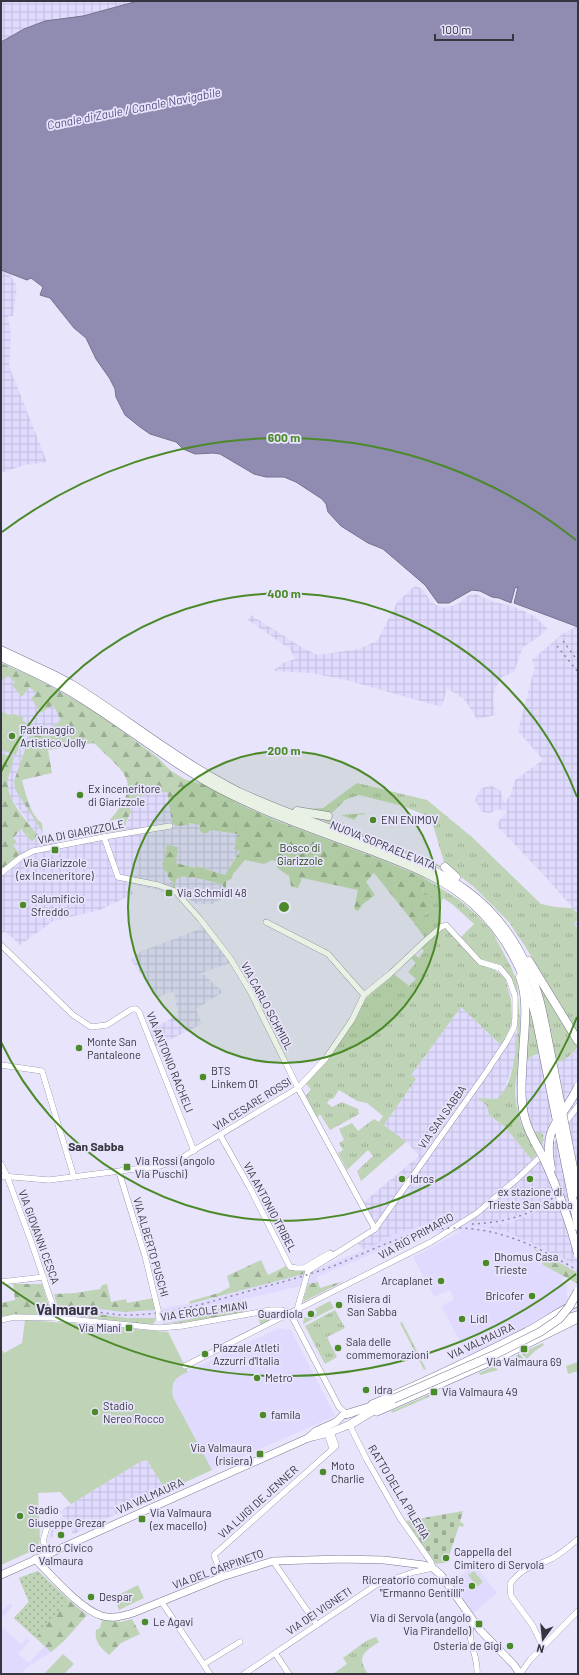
<svg xmlns="http://www.w3.org/2000/svg" width="579" height="1675" font-family="Barlow,sans-serif">
<style>
.built{fill:#e0dbfe}
.industrial{fill:url(#industrial-grid)}
.grass{fill:url(#grass-tufts)}
.forest{fill:url(#forest-firs)}
.cemetery{fill:url(#cemetery-stones)}
.park{fill:url(#park-dots)}
.pitch{fill:#bfd4b6}
.water{fill:#908bb1;stroke:#75718f}
.lines{fill:none;stroke-linecap:round;stroke-linejoin:round}
.minor-casing{stroke:#79768f;stroke-width:6}
.major-casing{stroke:#79768f;stroke-width:8}
.highway-casing{stroke:#79768f;stroke-width:9}
.minor{stroke:#fff;stroke-width:5.5}
.major{stroke:#fff;stroke-width:7}
.highway{stroke:#fff;stroke-width:8}
.rail{stroke:#8d8a9b;stroke-width:1.5;stroke-dasharray:2 4;stroke-linecap:butt}
.minor-bridge-casing{stroke:#79768f;stroke-width:6;stroke-linecap:butt}
.highway-bridge-casing{stroke:#79768f;stroke-width:9;stroke-linecap:butt}
.minor-bridge{stroke:#fff;stroke-width:5.5}
.highway-bridge{stroke:#fff;stroke-width:8}
.ring{fill:none;stroke:#4b8929;stroke-width:2}
.poi-dot{fill:#4b8929;stroke:#e7e4fb;stroke-width:1.5}
.labels{text-anchor:middle;stroke-width:3.5;stroke-linejoin:round;paint-order:stroke}
.poi-label{font-size:11px;fill:#36343f;stroke:#e7e4fb;text-anchor:start}
.street-label{font-size:11px;fill:#36343f;stroke:#e7e4fb}
.park-label{font-size:11px;fill:#21410f;stroke:#e7e4fb}
.water-label{font-size:12px;font-style:italic;fill:#594f84;stroke:#e7e4fb}
.neighbourhood-label{font-size:12px;font-weight:bold;fill:#36343f;stroke:#e7e4fb}
.district-label{font-size:15px;font-weight:bold;fill:#36343f;stroke:#e7e4fb}
.centre{fill:#4b8929;stroke:#e7e4fb;stroke-width:2}
.ring-label{font-size:12px;text-anchor:middle;font-weight:bold;fill:#4b8929;stroke:#e7e4fb;stroke-width:3.5;stroke-linejoin:round;paint-order:stroke}
</style>
<defs>
<pattern id="industrial-grid" width="8" height="8" patternUnits="userSpaceOnUse"><rect width="8" height="8" fill="#e0dbfe"/><path d="M0 4h8M4 0v8" fill="none" stroke="#c1bddb"/></pattern>
<pattern id="grass-tufts" width="24" height="20" patternUnits="userSpaceOnUse"><rect width="24" height="20" fill="#bfd4b6"/><path d="M3 7l-1-3M5 7V3M7 7l1-3M15 17l-1-3M17 17v-4M19 17l1-3" fill="none" stroke="#9cad95"/></pattern>
<pattern id="forest-firs" width="22" height="20" patternUnits="userSpaceOnUse"><rect width="22" height="20" fill="#bfd4b6"/><path d="M5 1l3.5 6h-7zM16 11l3.5 6h-7z" fill="#9cad95"/></pattern>
<pattern id="cemetery-stones" width="16" height="16" patternUnits="userSpaceOnUse"><rect width="16" height="16" fill="#bfd4b6"/><path d="M2 7V4a2 2 0 0 1 4 0v3zM10 15v-3a2 2 0 0 1 4 0v3z" fill="#9cad95"/></pattern>
<pattern id="park-dots" width="8" height="8" patternUnits="userSpaceOnUse"><rect width="8" height="8" fill="#bfd4b6"/><path d="M2 2h.1M6 6h.1" fill="none" stroke="#9cad95" stroke-width="1.8" stroke-linecap="round"/></pattern>
</defs>
<rect width="100%" height="100%" fill="#e7e4fb"/>
<g class="built">
<path d="M562 1188 564 1193 554 1201 527 1216 508 1223 480 1227 508 1232 578 1266V1273L535 1249 543 1265 564 1276 561 1282 568 1286 566 1290 568 1299 564 1307 494 1345 468 1356 441 1306 454 1299 450 1290 434 1297 413 1257 461 1231 432 1233 408 1239 317 1277 318 1282 241 1300 179 1322 162 1324 161 1318H128L82 1312 83 1307 138 1312 195 1303 312 1271 380 1243 381 1239 417 1227 446 1223 473 1222 519 1215 536 1207Z"/>
<path d="M279 1328 291 1330 335 1416 212 1470 173 1397 172 1387 178 1376Z"/>
<path d="M475 1565 497 1593 473 1614 450 1583Z"/>
<path d="M10 1603 13 1606 1 1619V1612Z"/>
<path d="M1 1626 21 1645 27 1638 30 1641 18 1654 29 1663 45 1646 51 1652 29 1666 20 1674H1Z"/>
</g>
<g class="industrial">
<path d="M1 1H138L83 16 36 24 1 42Z"/>
<path d="M1 270 9 273 17 287 13 316H8L11 335 9 366 47 462 24 465 1 473Z"/>
<path d="M416 585 424 591 431 602 443 608 458 604 469 595 476 594 494 602 512 606 534 616 548 629 534 640 523 647 514 672 502 677 495 688 493 699 495 715 477 719 465 700 447 688 442 707 346 680 311 673 273 671 283 663 295 659 290 649 248 620 251 615 303 648 318 655 359 649 377 641 398 601Z"/>
<path d="M576 627H578V928L573 926 572 907 543 874 496 825 507 811 497 809 490 813 482 812 475 800 480 789 490 785 500 790 504 803 510 796 515 780 543 760 518 731 535 666 532 660 562 634Z"/>
<path d="M8 676 15 682 22 696 29 687 36 693 42 713 53 705 61 720 48 731 30 735 14 781 43 833 58 843 124 830 131 812 128 800 151 793 168 792 172 822 188 823 201 825 208 833 210 830 238 834 240 850 225 875 196 866 195 868 175 863H162L175 888 176 879 184 876 190 878 192 877 222 884 225 890 226 887V897L221 899 213 904H197L185 897 128 883 133 894 100 910 53 921 20 945 6 932 1 933V870L20 855 13 845V838L21 829 38 835 11 798 8 789V780L14 758 1 753V681Z"/>
<path d="M202 926 230 963 202 973 223 992 196 1009 202 1024 155 1047 149 1031 178 1015 174 991 158 997 131 960 143 949 145 950 200 929 199 927Z"/>
<path d="M461 1007 501 1045 510 1028 517 1034 515 1059 504 1090 497 1099 479 1098 487 1106 489 1115 504 1126 531 1159 543 1134 522 1127 517 1108 516 1084 519 1068 529 1058 537 1054 571 1056 578 1046V1266L508 1232 478 1226H489L508 1223 527 1216 554 1201 564 1193 562 1188 536 1207 519 1215 495 1221 446 1223 417 1227 381 1239 380 1243 362 1250 358 1243 378 1229 364 1202 419 1156 406 1142 384 1125 416 1079 411 1075Z"/>
<path d="M147 1460 166 1491 73 1534 70 1527 65 1529 63 1527 52 1532 53 1536 48 1539 52 1530 57 1526 55 1522 63 1517 60 1511 140 1462Z"/>
</g>
<g class="grass">
<path d="M357 783 427 800 473 838 541 904 555 907 572 908 578 914V920L573 924 578 928V1046C572 1056 560 1066 548 1060 544 1059 542 1054 538 1054 532 1055 528 1059 525 1062 509 1079 516 1107 522 1127L543 1134C544 1145 540 1152 531 1159L504 1126 489 1115 487 1106 478 1098 497 1099C502 1093 506 1088 509 1081 517 1058 523 997 510 976 502 963 493 967 482 960 474 955 467 944 461 937L474 924 452 904 443 898 440 906 441 924 425 938 414 923 427 913 430 895 425 896 422 893 424 889 422 877 458 899 478 916 492 931 512 969 517 983 520 1019V1055L526 1004 540 986 560 1005 525 946 509 922 474 887 448 867 444 862 433 825 425 815 403 806 359 795 345 800 333 812 325 814 306 809 323 808Z"/>
<path d="M366 813 362 815 359 814 354 820 341 815Z"/>
<path d="M315 817 343 823 362 834 428 859 442 867 441 868 416 856Z"/>
<path d="M445 929 450 931 477 962 495 970 505 978 511 1000 512 1018 510 1028 501 1045 461 1007 411 1075 416 1079 384 1125 406 1142 361 1181 357 1171 373 1156 368 1150 347 1170 338 1153 343 1150 339 1143 344 1140 339 1129 352 1123 358 1131 374 1119 379 1122 383 1116 367 1103 357 1101 339 1090 333 1099H330L327 1103 332 1107 342 1102 358 1109 359 1114 330 1130 320 1114 317 1118 306 1096 311 1089 305 1083 328 1058 356 1019 366 998 394 974 409 986 416 979 408 972 416 963 411 958 415 955 419 958 424 951 421 948 438 931Z"/>
<path d="M330 1301 334 1308 303 1324 304 1317 308 1318 317 1313 315 1309Z"/>
<path d="M335 1310 345 1328 327 1337 337 1357 325 1364 305 1326Z"/>
<path d="M271 1315 273 1319 261 1325 257 1316Z"/>
<path d="M402 1322 426 1369 424 1370 400 1323Z"/>
<path d="M543 1343 544 1345 535 1351 527 1359 521 1353Z"/>
<path d="M519 1354 526 1361 522 1369 515 1357Z"/>
<path d="M494 1366 498 1370 480 1375 479 1373Z"/>
<path d="M438 1391V1393L392 1413 391 1411Z"/>
<path d="M376 1637 379 1642C364 1652 356 1656 368 1674H333L347 1664 343 1658 366 1641Z"/>
</g>
<g class="forest">
<path d="M1 663 34 677 95 711 157 757 170 770 184 779 205 785 241 805 277 821 382 860 422 877 425 885 422 893 426 896 430 894 433 899C431 911 423 916 414 923L374 873 366 882 375 895 363 904 358 911 354 909 358 890 302 878 298 888 291 886 289 876 277 868 278 862 272 860 264 864 245 860 233 874 232 878 226 882V887L225 890 222 884 192 877 190 878 184 876 176 879 175 888H173V883L168 877 167 872 164 870 162 863 164 862 167 845 178 847 176 863 195 868 196 866 225 875 240 851 234 849 238 834 210 830 208 833H203L200 831V825L189 823 188 825 176 826 172 822 167 792 151 793 128 800 131 812 127 820 124 830 95 835 94 828 106 823 108 829 121 827 119 819 109 821C144 781 125 774 94 743L48 750 52 773 22 780C25 792 31 817 42 823L43 833 15 789 14 781 30 735 48 731 61 720 53 705 41 713 31 698 36 693 29 687 22 697 12 685 15 682 8 676 1 681Z"/>
<path d="M1 753 14 758C12 765 10 772 8 779 5 799 26 820 38 835L32 842 21 829 13 838 17 842 13 845 20 855 1 870Z"/>
<path d="M533 1248 578 1273V1284L543 1265 537 1252Z"/>
<path d="M261 1260 268 1275 286 1266C293 1271 298 1272 306 1269L304 1274 189 1304 190 1301 219 1293 230 1287 227 1276Z"/>
<path d="M344 1281 303 1302 308 1284 318 1282 320 1288Z"/>
<path d="M13 1284H42L51 1313 1 1316V1303L15 1300Z"/>
<path d="M107 1284 111 1302 126 1299 127 1303 154 1298 155 1310 124 1312 83 1307 82 1312 128 1318H156C156 1322 153 1324 150 1325L59 1314 54 1294 75 1293 100 1289 102 1285Z"/>
<path d="M241 1300 244 1313 191 1322 162 1324 191 1319Z"/>
<path d="M38 1571 58 1591 87 1615 64 1641 51 1652 14 1618 29 1602 19 1578Z"/>
<path d="M132 1619 140 1634 121 1643 109 1655C101 1648 94 1642 96 1630L100 1628 102 1620 121 1622Z"/>
</g>
<path class="cemetery" d="M463 1511 460 1522 464 1524 463 1527 459 1526 447 1562 436 1564 406 1521Z"/>
<path class="park" d="M38 1571 68 1599 36 1638 14 1618 29 1602 19 1578Z"/>
<g class="pitch">
<path d="M1 711 7 714V715L14 714 24 718 22 720 27 723 16 755 1 750Z"/>
<path d="M25 1320 81 1324 168 1332 188 1372C174 1378 171 1382 173 1397L212 1470 166 1491 147 1460 140 1462 71 1504 60 1492 38 1493 40 1539 38 1548 1 1565V1348L4 1353 22 1343Z"/>
<path d="M578 1362V1371L568 1374 566 1366Z"/>
<path d="M474 1571 483 1582 477 1587 468 1575Z"/>
<path d="M138 1585 144 1598 119 1610 114 1597Z"/>
<path d="M63 1654 74 1664 64 1674H44Z"/>
</g>
<path class="water" d="M138 1H578V627L514 603 518 587 515 588 511 603 499 598 492 597 480 591 472 590 449 603H438L425 585 383 549 368 543 341 526 328 512 326 504 322 499 296 482 284 477H266L254 474 220 454 213 453 195 454 183 449 176 442 150 434 140 427 125 415 116 397 115 389 110 379 96 359 86 338 74 328 50 298 40 295 43 287 31 278 27 280 1 270V42L24 29 45 21 83 16Z"/>
<g class="lines">
<defs>
<g id="minor">
<path d="M104 837 118 877 158 885 175 891 200 919 230 958 250 991 298 1088 375 1229"/>
<path d="M1 873 20 858 33 851 104 837 170 826"/>
<path d="M266 922 328 954 364 995"/>
<path d="M1 945 73 1015 91 1027 107 1025 132 1009H136L139 1012 194 1151"/>
<path d="M1 1065 42 1071 74 1177"/>
<path d="M220 1135 250 1188 290 1267 296 1268H304L330 1253 332 1256"/>
<path d="M1 1164 7 1176 32 1244 57 1318"/>
<path d="M119 1172 145 1256 158 1310"/>
<path d="M1 1176 49 1180 159 1166 176 1161 298 1088 326 1058 352 1020 364 995 390 974 425 941 441 927 446 925 480 962 500 968 509 979 515 996V1018L514 1027 507 1041 483 1077 375 1229 308 1271 297 1310"/>
<path d="M1 1282 44 1277"/>
<path d="M290 1313 339 1407 347 1414"/>
<path d="M1 1320 14 1317 57 1318 159 1328 182 1326 271 1310H282L290 1313"/>
<path d="M185 1366 431 1242 477 1213 517 1179 539 1158 578 1106"/>
<path d="M327 1434 332 1448"/>
<path d="M47 1527 43 1541 48 1554"/>
<path d="M273 1561 317 1625"/>
<path d="M222 1577 214 1555 336 1446 331 1432"/>
<path d="M161 1601 210 1674"/>
<path d="M473 1621C464 1637 479 1656 477 1674"/>
<path d="M543 1647 533 1626 511 1596 510 1584C525 1564 534 1568 553 1558 562 1553 570 1546 578 1539"/>
<path d="M275 1653 289 1674"/>
<path d="M204 1664 240 1642"/>
<path d="M244 1674 376 1585 414 1572 433 1568 431 1562 400 1518 367 1460 350 1426"/>
<path d="M520 1674 530 1660 578 1611"/>
</g>
<g id="major">
<path d="M372 1404C424 1382 476 1357 527 1331 544 1323 561 1308 578 1303"/>
<path d="M377 1412 493 1361 578 1319"/>
<path d="M308 1438 316 1431 336 1422 343 1415 351 1413"/>
<path d="M35 1559C51 1575 81 1610 102 1616 113 1619 123 1616 133 1613L222 1577 273 1561 341 1559 384 1560 424 1565 433 1568 441 1575 480 1630 514 1665 520 1674"/>
<path d="M1 1575 308 1438C325 1435 340 1429 355 1422"/>
</g>
<g id="highway">
<path d="M1 650 52 674 71 684C127 719 179 762 239 792 282 812 327 827 371 844 444 872 496 895 529 971 538 990 542 1010 546 1030"/>
<path d="M1 657C23 667 45 677 66 689 120 720 168 762 224 791 271 815 321 832 370 850 406 864 443 877 473 904 511 938 530 982 539 1032"/>
<path d="M297 811 328 816"/>
<path d="M445 867 456 877"/>
<path d="M529 961 578 1041"/>
<path d="M520 977C529 1001 524 1030 523 1055"/>
<path d="M553 1323 578 1315"/>
<path d="M347 1414 379 1404"/>
<path d="M351 1424 393 1399"/>
</g>
</defs>
<use href="#minor" class="minor-casing"/>
<use href="#major" class="major-casing"/>
<use href="#highway" class="highway-casing"/>
<use href="#minor" class="minor"/>
<use href="#major" class="major"/>
<use href="#highway" class="highway"/>
<g class="rail">
<path d="M563 641 578 661"/>
<path d="M557 646 578 672"/>
<path d="M472 1224C501 1223 532 1216 555 1196"/>
<path d="M83 1309C96 1312 109 1314 122 1315 165 1316 207 1303 249 1291 278 1283 307 1276 336 1265 375 1249 415 1227 459 1228 503 1229 540 1248 577 1270"/>
</g>
<defs>
<path id="minor-bridge" d="M158 1310 159 1318"/>
<g id="highway-bridge">
<path d="M546 1030 578 1193"/>
<path d="M539 1032 578 1226"/>
<path d="M523 1055C522 1077 519 1101 526 1122 530 1136 539 1148 545 1161 557 1188 571 1225 578 1254"/>
<path d="M551 1168C542 1124 562 1121 578 1087"/>
<path d="M393 1399 494 1355 540 1332 559 1319 569 1307 578 1291"/>
</g>
</defs>
<use href="#minor-bridge" class="minor-bridge-casing"/>
<use href="#highway-bridge" class="highway-bridge-casing"/>
<use href="#minor-bridge" class="minor-bridge"/>
<use href="#highway-bridge" class="highway-bridge"/>
</g>
<circle cx="284" cy="907" r="156" fill="#4b8929" fill-opacity=".12"/>
<g class="ring">
<circle cx="284" cy="907" r="156"/>
<path d="M577 1017A313 313 0 0 1 1 1042M1 772A313 313 0 0 1 577 797"/>
<path d="M576 1274A469 469 0 0 1 2 1282M2 532A469 469 0 0 1 576 540"/>
</g>
<g class="poi-dot">
<circle cx="12" cy="736" r="4"/>
<circle cx="80" cy="795" r="4"/>
<circle cx="373" cy="820" r="4"/>
<rect x="51" y="846" width="8" height="8" rx="2"/>
<rect x="165" y="889" width="8" height="8" rx="2"/>
<circle cx="23" cy="905" r="4"/>
<circle cx="79" cy="1048" r="4"/>
<circle cx="203" cy="1077" r="4"/>
<rect x="123" y="1163" width="8" height="8" rx="2"/>
<circle cx="402" cy="1179" r="4"/>
<circle cx="530" cy="1179" r="4"/>
<circle cx="486" cy="1263" r="4"/>
<circle cx="441" cy="1281" r="4"/>
<circle cx="532" cy="1296" r="4"/>
<circle cx="339" cy="1305" r="4"/>
<circle cx="311" cy="1314" r="4"/>
<circle cx="462" cy="1319" r="4"/>
<rect x="125" y="1324" width="8" height="8" rx="2"/>
<circle cx="338" cy="1348" r="4"/>
<rect x="520" y="1345" width="8" height="8" rx="2"/>
<circle cx="205" cy="1354" r="4"/>
<circle cx="257" cy="1378" r="4"/>
<circle cx="366" cy="1390" r="4"/>
<rect x="430" y="1388" width="8" height="8" rx="2"/>
<circle cx="95" cy="1412" r="4"/>
<circle cx="263" cy="1415" r="4"/>
<rect x="256" y="1450" width="8" height="8" rx="2"/>
<circle cx="323" cy="1472" r="4"/>
<circle cx="20" cy="1516" r="4"/>
<rect x="138" y="1515" width="8" height="8" rx="2"/>
<circle cx="61" cy="1535" r="4"/>
<circle cx="446" cy="1558" r="4"/>
<circle cx="472" cy="1586" r="4"/>
<circle cx="91" cy="1597" r="4"/>
<circle cx="145" cy="1622" r="4"/>
<rect x="475" y="1620" width="8" height="8" rx="2"/>
<circle cx="510" cy="1646" r="4"/>
</g>
<g class="labels">
<g class="poi-label">
<text x="20" y="734">Pattinaggio<tspan x="20" dy="13">Artistico Jolly</tspan></text>
<text x="88" y="793">Ex inceneritore<tspan x="88" dy="13">di Giarizzole</tspan></text>
<text x="381" y="824">ENI ENIMOV</text>
<text x="55" y="867" text-anchor="middle">Via Giarizzole<tspan x="55" dy="13">(ex Inceneritore)</tspan></text>
<text x="177" y="897">Via Schmidl 48</text>
<text x="31" y="903">Salumificio<tspan x="31" dy="13">Sfreddo</tspan></text>
<text x="87" y="1046">Monte San<tspan x="87" dy="13">Pantaleone</tspan></text>
<text x="211" y="1075">BTS<tspan x="211" dy="13">Linkem 01</tspan></text>
<text x="135" y="1165">Via Rossi (angolo<tspan x="135" dy="13">Via Puschi)</tspan></text>
<text x="410" y="1183">Idros</text>
<text x="530" y="1196" text-anchor="middle">ex stazione di<tspan x="530" dy="13">Trieste San Sabba</tspan></text>
<text x="494" y="1261">Dhomus Casa<tspan x="494" dy="13">Trieste</tspan></text>
<text x="433" y="1285" text-anchor="end">Arcaplanet</text>
<text x="524" y="1300" text-anchor="end">Bricofer</text>
<text x="347" y="1303">Risiera di<tspan x="347" dy="13">San Sabba</tspan></text>
<text x="303" y="1318" text-anchor="end">Guardiola</text>
<text x="470" y="1323">Lidl</text>
<text x="121" y="1332" text-anchor="end">Via Miani</text>
<text x="346" y="1346">Sala delle<tspan x="346" dy="13">commemorazioni</tspan></text>
<text x="213" y="1352">Piazzale Atleti<tspan x="213" dy="13">Azzurri d'Italia</tspan></text>
<text x="524" y="1366" text-anchor="middle">Via Valmaura 69</text>
<text x="265" y="1382">Metro</text>
<text x="374" y="1394">Idra</text>
<text x="442" y="1396">Via Valmaura 49</text>
<text x="103" y="1410">Stadio<tspan x="103" dy="13">Nereo Rocco</tspan></text>
<text x="271" y="1419">famila</text>
<text x="252" y="1452" text-anchor="end">Via Valmaura<tspan x="252" dy="13">(risiera)</tspan></text>
<text x="331" y="1470">Moto<tspan x="331" dy="13">Charlie</tspan></text>
<text x="28" y="1514">Stadio<tspan x="28" dy="13">Giuseppe Grezar</tspan></text>
<text x="150" y="1517">Via Valmaura<tspan x="150" dy="13">(ex macello)</tspan></text>
<text x="61" y="1552" text-anchor="middle">Centro Civico<tspan x="61" dy="13">Valmaura</tspan></text>
<text x="454" y="1556">Cappella del<tspan x="454" dy="13">Cimitero di Servola</tspan></text>
<text x="464" y="1584" text-anchor="end">Ricreatorio comunale<tspan x="464" dy="13">"Ermanno Gentilli"</tspan></text>
<text x="99" y="1601">Despar</text>
<text x="471" y="1622" text-anchor="end">Via di Servola (angolo<tspan x="471" dy="13">Via Pirandello)</tspan></text>
<text x="153" y="1626">Le Agavi</text>
<text x="502" y="1650" text-anchor="end">Osteria de Gigi</text>
</g>
<g class="street-label">
<text transform="translate(81 832) rotate(-11)" y="4">VIA DI GIARIZZOLE</text>
<text transform="translate(383 845) rotate(22)" y="4">NUOVA SOPRAELEVATA</text>
<text transform="translate(267 1006) rotate(62)" y="4">VIA CARLO SCHMIDL</text>
<text transform="translate(170 1062) rotate(68)" y="4">VIA ANTONIO RACHELI</text>
<text transform="translate(252 1104) rotate(-32)" y="4">VIA CESARE ROSSI</text>
<text transform="translate(442 1117) rotate(-55)" y="4">VIA SAN SABBA</text>
<text transform="translate(270 1207) rotate(62)" y="4">VIA ANTONIO TRIBEL</text>
<text transform="translate(416 1236) rotate(-29)" y="4">VIA RIO PRIMARIO</text>
<text transform="translate(39 1237) rotate(70)" y="4">VIA GIOVANNI CESCA</text>
<text transform="translate(151 1247) rotate(74)" y="4">VIA ALBERTO PUSCHI</text>
<text transform="translate(204 1311) rotate(-8)" y="4">VIA ERCOLE MIANI</text>
<text transform="translate(481 1341) rotate(-25)" y="4">VIA VALMAURA</text>
<text transform="translate(399 1492) rotate(59)" y="4">RATTO DELLA PILERIA</text>
<text transform="translate(150 1496) rotate(-24)" y="4">VIA VALMAURA</text>
<text transform="translate(258 1502) rotate(-42)" y="4">VIA LUIGI DE JENNER</text>
<text transform="translate(218 1569) rotate(-20)" y="4">VIA DEL CARPINETO</text>
<text transform="translate(319 1611) rotate(-34)" y="4">VIA DEI VIGNETI</text>
</g>
<g class="park-label">
<text x="300" y="852">Bosco di<tspan x="300" dy="13">Giarizzole</tspan></text>
</g>
<g class="water-label">
<text transform="translate(134 109) rotate(-11)" y="4">Canale di Zaule / Canale Navigabile</text>
</g>
<g class="neighbourhood-label">
<text x="96" y="1151">San Sabba</text>
</g>
<g class="district-label">
<text x="67" y="1315">Valmaura</text>
</g>
</g>
<circle cx="284" cy="907" r="6" class="centre"/>
<g class="ring-label">
<text x="284" y="442">600 m</text>
<text x="284" y="598">400 m</text>
<text x="284" y="755">200 m</text>
</g>
<rect width="579" height="1675" fill="none" stroke="#36343f" stroke-width="4"/>
<g transform="translate(543 1639) rotate(195)" stroke="#e7e4fb" stroke-width="3" paint-order="stroke">
<path d="M0-3L7 15L0 10L-7 15Z" fill="#36343f"/>
<text y="-6" font-size="11" font-weight="bold" text-anchor="middle" fill="#36343f">N</text>
</g>
<path d="M435 34v6h78v-6" fill="none" stroke="#36343f" stroke-width="2"/>
<text x="441" y="34" font-size="12" fill="#36343f" stroke="#e7e4fb" stroke-width="3" paint-order="stroke">100 m</text>
</svg>
